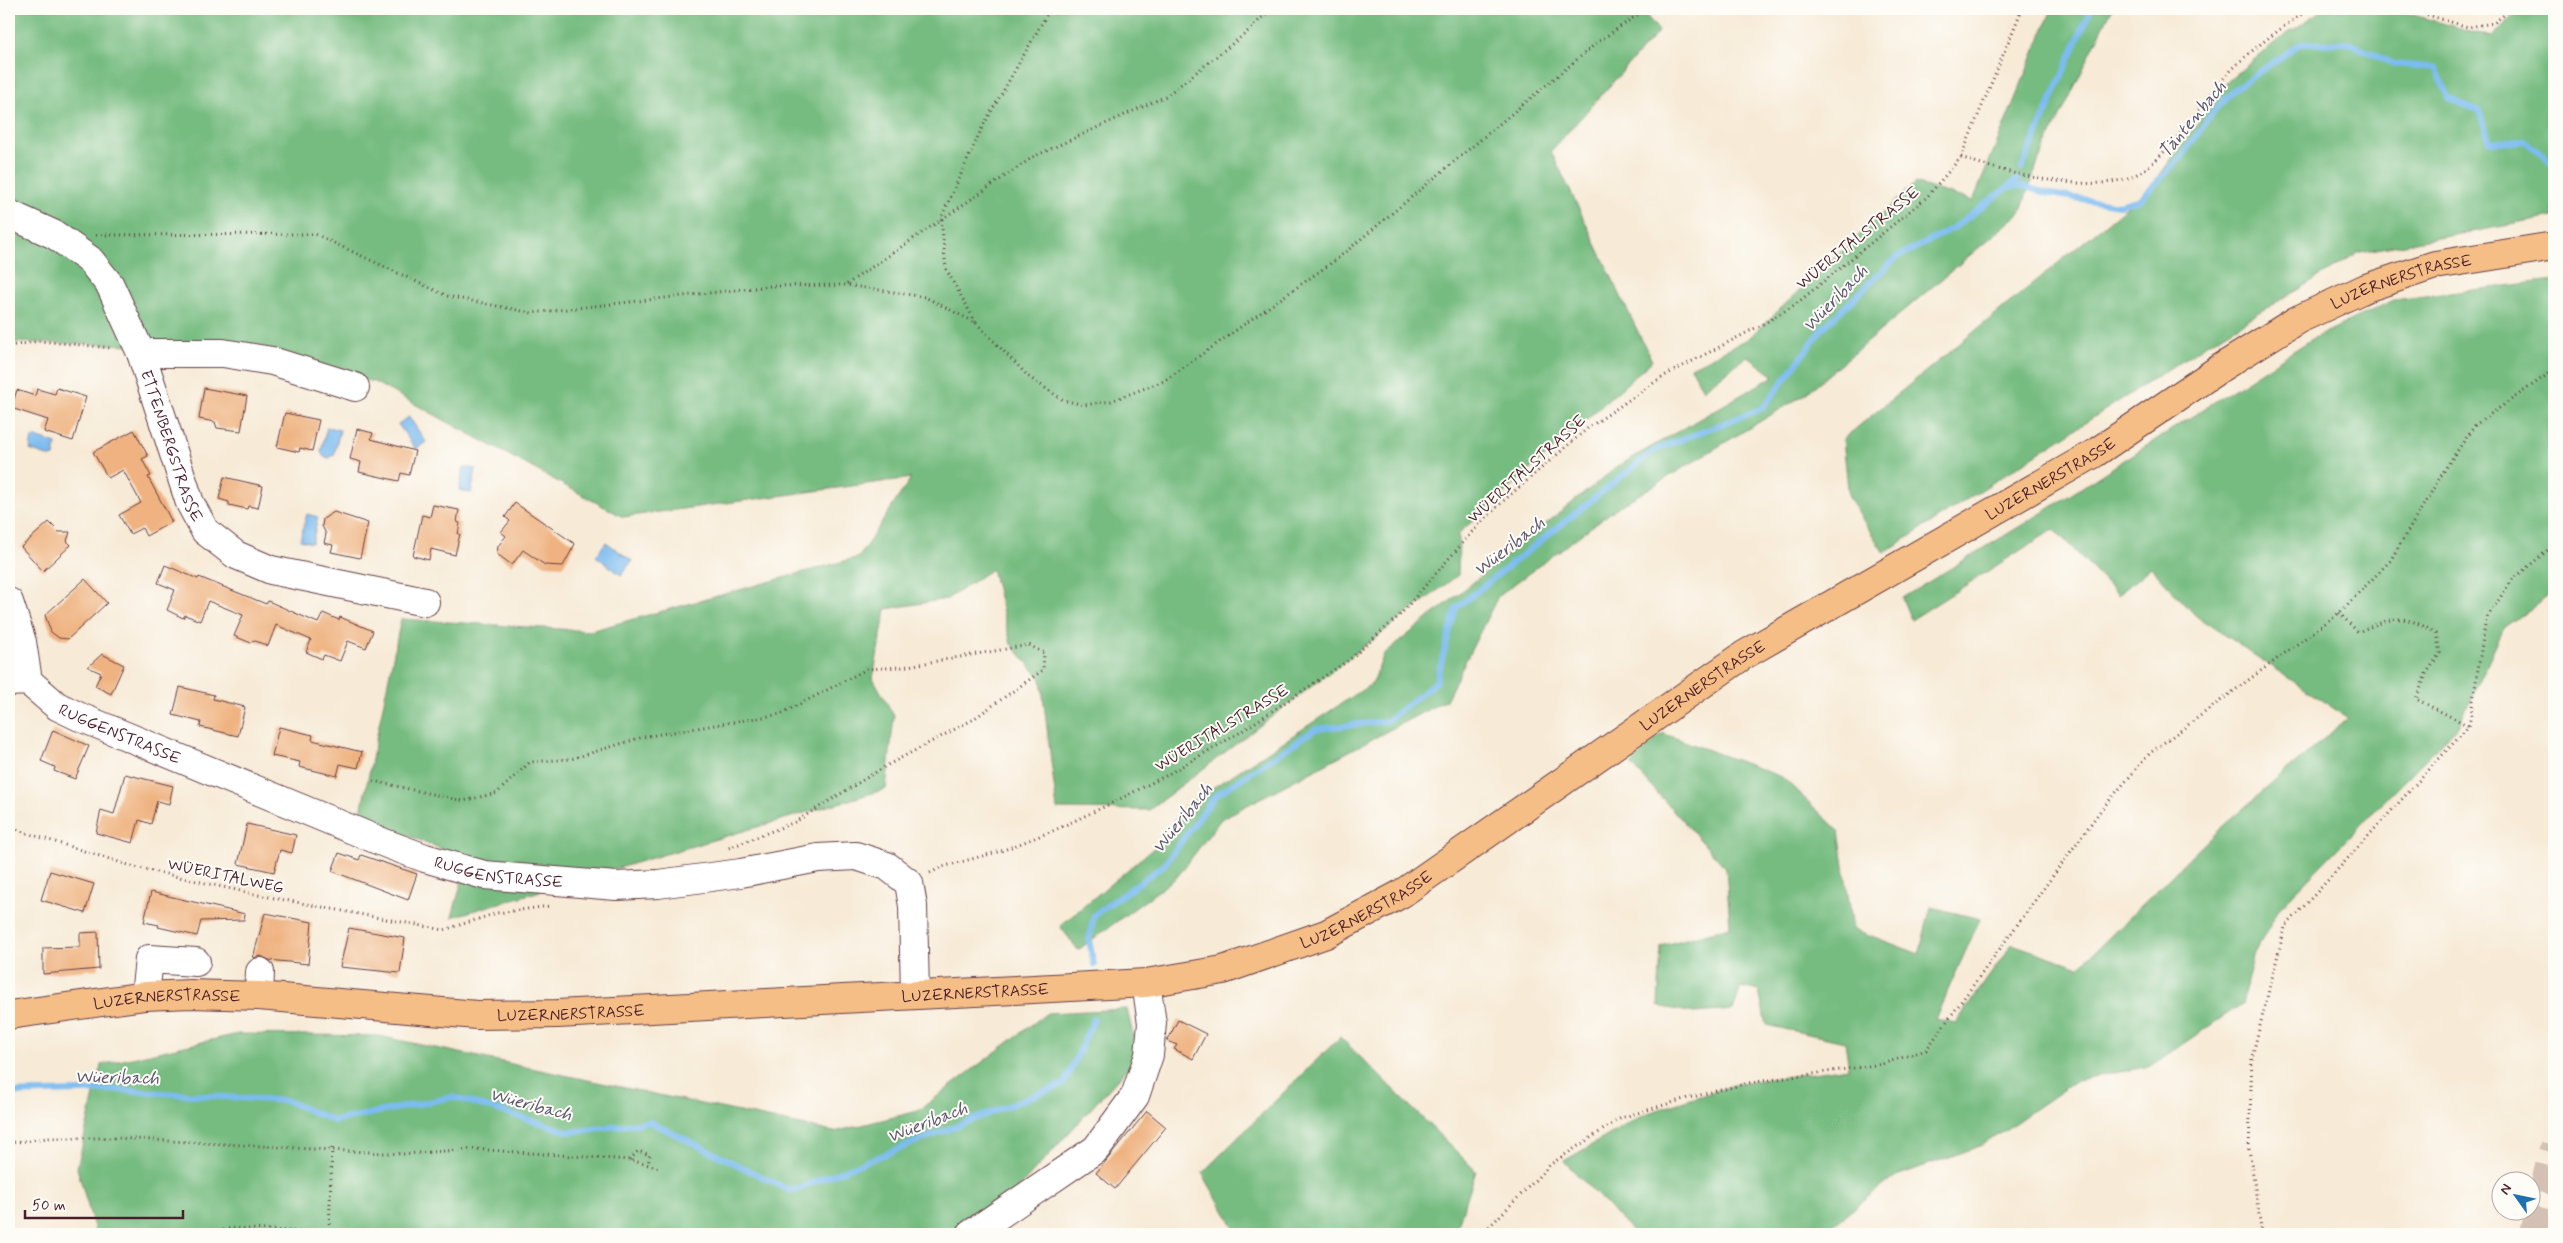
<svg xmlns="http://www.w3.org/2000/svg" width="2563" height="1243" font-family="Mynerve,sans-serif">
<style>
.forest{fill:#76bc80;stroke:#606e56}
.water{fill:#7cbcf0;stroke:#636e8e}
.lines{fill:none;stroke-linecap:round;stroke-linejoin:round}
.stream{stroke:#7cbcf0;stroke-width:6}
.building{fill:#efb280}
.highway-tunnel{stroke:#d4c1b4;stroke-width:28;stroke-dasharray:28 14;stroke-linecap:butt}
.minor-casing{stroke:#643d45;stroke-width:30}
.major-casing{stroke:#643d45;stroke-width:30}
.path{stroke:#643d45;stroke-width:3;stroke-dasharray:1 4;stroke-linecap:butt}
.minor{stroke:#fff;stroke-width:28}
.major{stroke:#f6be87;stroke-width:28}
.labels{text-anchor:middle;stroke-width:4;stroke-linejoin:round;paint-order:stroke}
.street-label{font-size:16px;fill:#4a1f2b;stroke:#fdfcf7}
.water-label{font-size:18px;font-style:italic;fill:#5c5670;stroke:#fdfcf7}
</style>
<rect width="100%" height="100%" fill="#fdfcf7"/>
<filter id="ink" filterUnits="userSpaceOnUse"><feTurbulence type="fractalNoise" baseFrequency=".02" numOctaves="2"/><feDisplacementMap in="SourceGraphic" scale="10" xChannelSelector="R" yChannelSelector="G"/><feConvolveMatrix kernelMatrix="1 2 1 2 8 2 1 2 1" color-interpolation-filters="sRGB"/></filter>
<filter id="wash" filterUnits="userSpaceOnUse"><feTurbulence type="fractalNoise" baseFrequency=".0096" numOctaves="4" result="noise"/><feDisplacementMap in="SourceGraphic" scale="20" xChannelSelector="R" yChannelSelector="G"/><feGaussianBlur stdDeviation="1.12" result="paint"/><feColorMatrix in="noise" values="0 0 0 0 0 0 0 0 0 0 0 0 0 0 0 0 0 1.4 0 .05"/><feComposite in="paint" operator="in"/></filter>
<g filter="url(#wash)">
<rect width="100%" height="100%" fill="#f7ead6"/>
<g class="forest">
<path d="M9 9H1647L1644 13 1659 31 1551 151 1652 361 1459 533 1458 575 1149 810 1057 809 1041 679 1011 644 992 569 947 599 886 609 873 678 894 716 886 789 452 917 468 859 360 817 401 619 590 631 859 557 911 478 623 517 374 382 222 347 9 342Z"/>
<path d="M2052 9H2112L2038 162 2020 213 1804 395 1618 507 1498 596 1446 700 1221 819 1177 877 1078 950 1060 926 1161 842 1185 806 1373 683 1384 654 1618 466 1774 376 1747 356 1703 390 1691 367 1748 339 1915 183 1973 201Z"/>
<path d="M2345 9H2392L2492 37 2520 9H2554V217L2360 252 2207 344 1884 553 1849 498 1843 439 2151 187 2228 81 2278 40 2323 10Z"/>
<path d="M2554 280V592L2504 628 2458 726 2280 907 2253 956 2242 1004 2150 1066 2077 1080 1983 1145 1896 1176 1821 1234H1635L1564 1161 1645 1114 1740 1083 1849 1068 1845 1042 1766 1025 1759 991 1741 987 1733 1010 1694 1013 1658 1006 1661 946 1730 927 1726 868 1631 764 1662 733 1782 777 1839 831 1853 929 1919 954 1931 907 1980 919 1935 1019 1956 1023 2012 944 2079 967 2216 832 2348 718 2196 616 2151 567 2118 595 2054 529 1911 620 1902 598 2050 508 2312 339 2394 300Z"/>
<path d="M1127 1009 1138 1057 984 1226 985 1234H96L77 1168 101 1065 238 1034 379 1036 834 1132 918 1111 1047 1013Z"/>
<path d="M1340 1037 1476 1171 1455 1234H1238L1202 1173Z"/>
</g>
<g class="water">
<path d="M409 417 426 442 416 449 398 424Z"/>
<path d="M327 427 340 430 334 455 329 458 324 457 321 452Z"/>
<path d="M36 437 56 444 54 456 50 457 30 450 32 438Z"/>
<path d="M464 467 476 469 471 493 459 490Z"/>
<path d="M307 514 318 517 312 543 300 540Z"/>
<path d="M606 542 632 561 621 575 596 556Z"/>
</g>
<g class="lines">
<g class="stream">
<path d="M2022 168 2091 9"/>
<path d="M2009 187 2022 186 2050 194 2119 205 2141 199 2182 156 2213 112 2237 87 2300 44 2349 43 2394 64 2436 68 2448 98 2479 111 2490 142 2525 141 2554 165"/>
<path d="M1094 965 1089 940 1094 915 1164 865 1215 796 1316 729 1387 721 1436 682 1456 608 1655 450 1763 408 1823 328 1896 258 1955 227 2017 180"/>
<path d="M9 1093 116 1090 287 1101 334 1121 453 1097 570 1132 650 1122 791 1191 1064 1084 1094 1019"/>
</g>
</g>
<g id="blocks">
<g class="building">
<path d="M57 388 86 397 73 441 44 432 48 420 11 408 17 390 35 396 37 389 55 394Z"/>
<path d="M204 388 247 396 241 431 217 428 215 422 199 419Z"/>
<path d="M285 413 319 420 312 451 300 448 299 452 277 447Z"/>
<path d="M357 429 373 433 371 439 415 451 409 475 401 473 399 481 359 472 361 462 350 459Z"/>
<path d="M134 430 148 456 142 459 151 476 148 477 172 522 146 536 142 528 130 534 119 515 141 503 123 470 108 478 93 452Z"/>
<path d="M224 477 263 486 258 508 248 506 247 509 229 505V502L219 499Z"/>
<path d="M515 503 575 544 563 566 545 565 523 550 512 565 497 554 498 546 506 536 501 532 510 521 505 517Z"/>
<path d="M433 505 459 510 457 522 460 523 458 534H460L455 555 431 549 429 560 413 556 422 515 430 517Z"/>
<path d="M334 512 368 523 360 558 331 552 333 545 324 543 326 534 322 526 323 519Z"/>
<path d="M49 522 59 532H70L67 541 71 545 43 571 21 547Z"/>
<path d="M165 565 198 579 199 577 266 604 268 601 318 623 323 613 339 620 340 617 373 631 366 648 348 641 340 661 324 655 322 659 306 652 311 640 276 625 268 646 253 640 251 643 234 636 243 615 208 601 200 621 185 615 183 618 167 610 175 590 158 583Z"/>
<path d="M85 579 107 603 68 639 59 638 51 632 45 615Z"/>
<path d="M102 654 124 665 111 694 95 686 101 673 88 667Z"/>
<path d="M180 687 214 695 213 699 245 707 238 736 200 727 201 722 173 715Z"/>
<path d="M279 727 313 735 312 740 362 752 358 768 340 764 337 776 299 767 300 762 272 756Z"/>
<path d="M53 730 89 746 75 779 54 771 55 767 41 761Z"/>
<path d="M125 774 173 786 169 804 157 801 151 824 139 820 133 843 96 833 101 810 114 814Z"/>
<path d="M247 824 296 835 292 853 280 850 274 872 238 864Z"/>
<path d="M339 853 359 860 361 855 417 874 408 900 332 871Z"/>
<path d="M50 871 94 884 85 913 41 900Z"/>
<path d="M151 892 245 914 244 920 201 921 197 936 158 927 159 925 144 922Z"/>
<path d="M265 913 312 922 308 964 269 960 261 956 253 958Z"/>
<path d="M349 928 405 938 400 973 340 967Z"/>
<path d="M98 932 99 969 43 974V948L80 947V933Z"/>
<path d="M1178 1020 1206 1034 1193 1059 1174 1049 1177 1045 1167 1041Z"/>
<path d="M1147 1111 1166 1127 1115 1189 1096 1173Z"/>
</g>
</g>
</g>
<g filter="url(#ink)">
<use href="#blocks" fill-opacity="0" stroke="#643d45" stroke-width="1"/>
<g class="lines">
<path class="highway-tunnel" d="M2533 1234 2554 1145"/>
<defs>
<g id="minor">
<path id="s1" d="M9 214 55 235 90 260 110 285 141 353 190 503 205 531 236 555 271 570 425 602"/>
<path d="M141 353H223L272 361 355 387"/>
<path d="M9 602 22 642 28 681"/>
<path id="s2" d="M9 682 28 681 57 706 80 717 387 844 425 858 484 875 616 886 658 884 741 873 818 858 856 856 887 866 909 883 913 906 915 994"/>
<path d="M145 996 149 959 196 962"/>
<path d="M259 996 260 972"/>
<path d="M971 1234 1096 1149 1135 1096 1149 1055 1152 1023 1146 983"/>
</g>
<g id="major">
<path id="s3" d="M9 1015 145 996 190 994 259 996 477 1015 557 1014 1146 983 1223 970 1326 934 1401 894 1744 655 2095 453 2222 367 2297 320 2366 288 2435 265 2554 246"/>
</g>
</defs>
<use href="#minor" class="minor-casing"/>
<use href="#major" class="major-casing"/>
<g class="path">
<path d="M2408 9 2468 27 2494 23 2511 9"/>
<path d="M1961 157C2003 173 2093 196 2135 175 2166 160 2200 105 2224 78 2249 50 2279 30 2309 9"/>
<path d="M96 235 315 234 447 296 532 313 771 286 846 285 925 297 976 323 946 269 941 218 982 128 1050 9"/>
<path d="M847 284 1033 157 1166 96 1246 33 1271 9"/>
<path d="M976 323 1029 377 1063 400 1084 405 1111 401 1164 381 1337 259 1598 42 1646 9"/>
<path d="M9 346 40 341 112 348"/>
<path d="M2339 613 2358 632C2394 617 2401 612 2436 633L2440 653 2426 674 2416 699 2469 726"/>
<path d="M373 781 463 801 497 793 530 762 571 759 643 737 781 714 867 669 902 667 1029 645 1044 653 1043 670 972 720 884 767 795 822 726 849"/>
<path d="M9 824 20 831 135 867 258 895 444 930 497 913 550 906"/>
<path d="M930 873 942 867 1001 851 1055 830 1110 804 1165 776 1239 733 1349 660 1399 616 1472 532 1502 502 1588 428 1664 376 1765 323 1796 304 1927 197 1961 157 2022 9"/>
<path d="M9 1143 47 1138H117L403 1154 473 1149 630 1160 660 1168"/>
<path d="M630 1160 638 1151 650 1155 648 1164"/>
<path d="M209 1234 231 1228 329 1233 332 1148"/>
<path d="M1482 1234 1551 1164 1621 1118 1684 1099 1749 1083 1882 1064 1926 1050 2101 810 2150 753 2339 613 2390 561 2447 466 2475 425 2554 370"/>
<path d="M2262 1234 2249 1149 2252 1057 2285 927 2469 726 2486 619 2512 580 2554 545"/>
</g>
<use href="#minor" class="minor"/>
<use href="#major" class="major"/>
</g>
</g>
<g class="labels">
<g class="street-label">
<text transform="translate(1857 237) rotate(-39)" y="6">WÜERITALSTRASSE</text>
<text dy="6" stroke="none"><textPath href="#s3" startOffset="2589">LUZERNERSTRASSE</textPath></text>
<text dy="6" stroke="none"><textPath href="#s1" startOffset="298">ETTENBERGSTRASSE</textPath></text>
<text transform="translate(1526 468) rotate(-42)" y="6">WÜERITALSTRASSE</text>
<text dy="6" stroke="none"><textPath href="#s3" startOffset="2184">LUZERNERSTRASSE</textPath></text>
<text dy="6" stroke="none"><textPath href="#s3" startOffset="1779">LUZERNERSTRASSE</textPath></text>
<text transform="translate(1221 727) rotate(-31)" y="6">WÜERITALSTRASSE</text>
<text dy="6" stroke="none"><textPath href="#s2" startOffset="126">RUGGENSTRASSE</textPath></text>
<text dy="6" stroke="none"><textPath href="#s2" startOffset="531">RUGGENSTRASSE</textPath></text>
<text transform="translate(226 875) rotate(12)" y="6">WÜERITALWEG</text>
<text dy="6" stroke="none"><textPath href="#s3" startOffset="1374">LUZERNERSTRASSE</textPath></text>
<text dy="6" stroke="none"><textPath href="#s3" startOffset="969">LUZERNERSTRASSE</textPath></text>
<text dy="6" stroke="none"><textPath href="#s3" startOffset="159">LUZERNERSTRASSE</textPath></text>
<text dy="6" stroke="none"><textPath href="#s3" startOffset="564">LUZERNERSTRASSE</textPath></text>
</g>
<g class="water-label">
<text transform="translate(2192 119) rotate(-50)" y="6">Täntenbach</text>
<text transform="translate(1835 298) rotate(-46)" y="6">Wüeribach</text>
<text transform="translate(1509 546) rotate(-38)" y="6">Wüeribach</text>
<text transform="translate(1182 818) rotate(-51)" y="6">Wüeribach</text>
<text transform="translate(117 1077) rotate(1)" y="6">Wüeribach</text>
<text transform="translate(531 1104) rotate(15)" y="6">Wüeribach</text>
<text transform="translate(927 1122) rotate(-21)" y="6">Wüeribach</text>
</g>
</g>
<rect width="2563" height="1243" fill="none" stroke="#fdfcf7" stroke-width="30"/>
<g transform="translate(2516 1196) rotate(303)"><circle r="24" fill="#fdfcf7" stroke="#b5a4a5"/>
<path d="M0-4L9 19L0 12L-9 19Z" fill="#1f6fb2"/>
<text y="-8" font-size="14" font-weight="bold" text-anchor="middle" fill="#4a1f2b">N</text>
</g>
<path d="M25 1210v8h158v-8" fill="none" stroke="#4a1f2b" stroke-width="2.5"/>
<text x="32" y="1210" font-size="15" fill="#4a1f2b" stroke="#fdfcf7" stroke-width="4" paint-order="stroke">50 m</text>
</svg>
